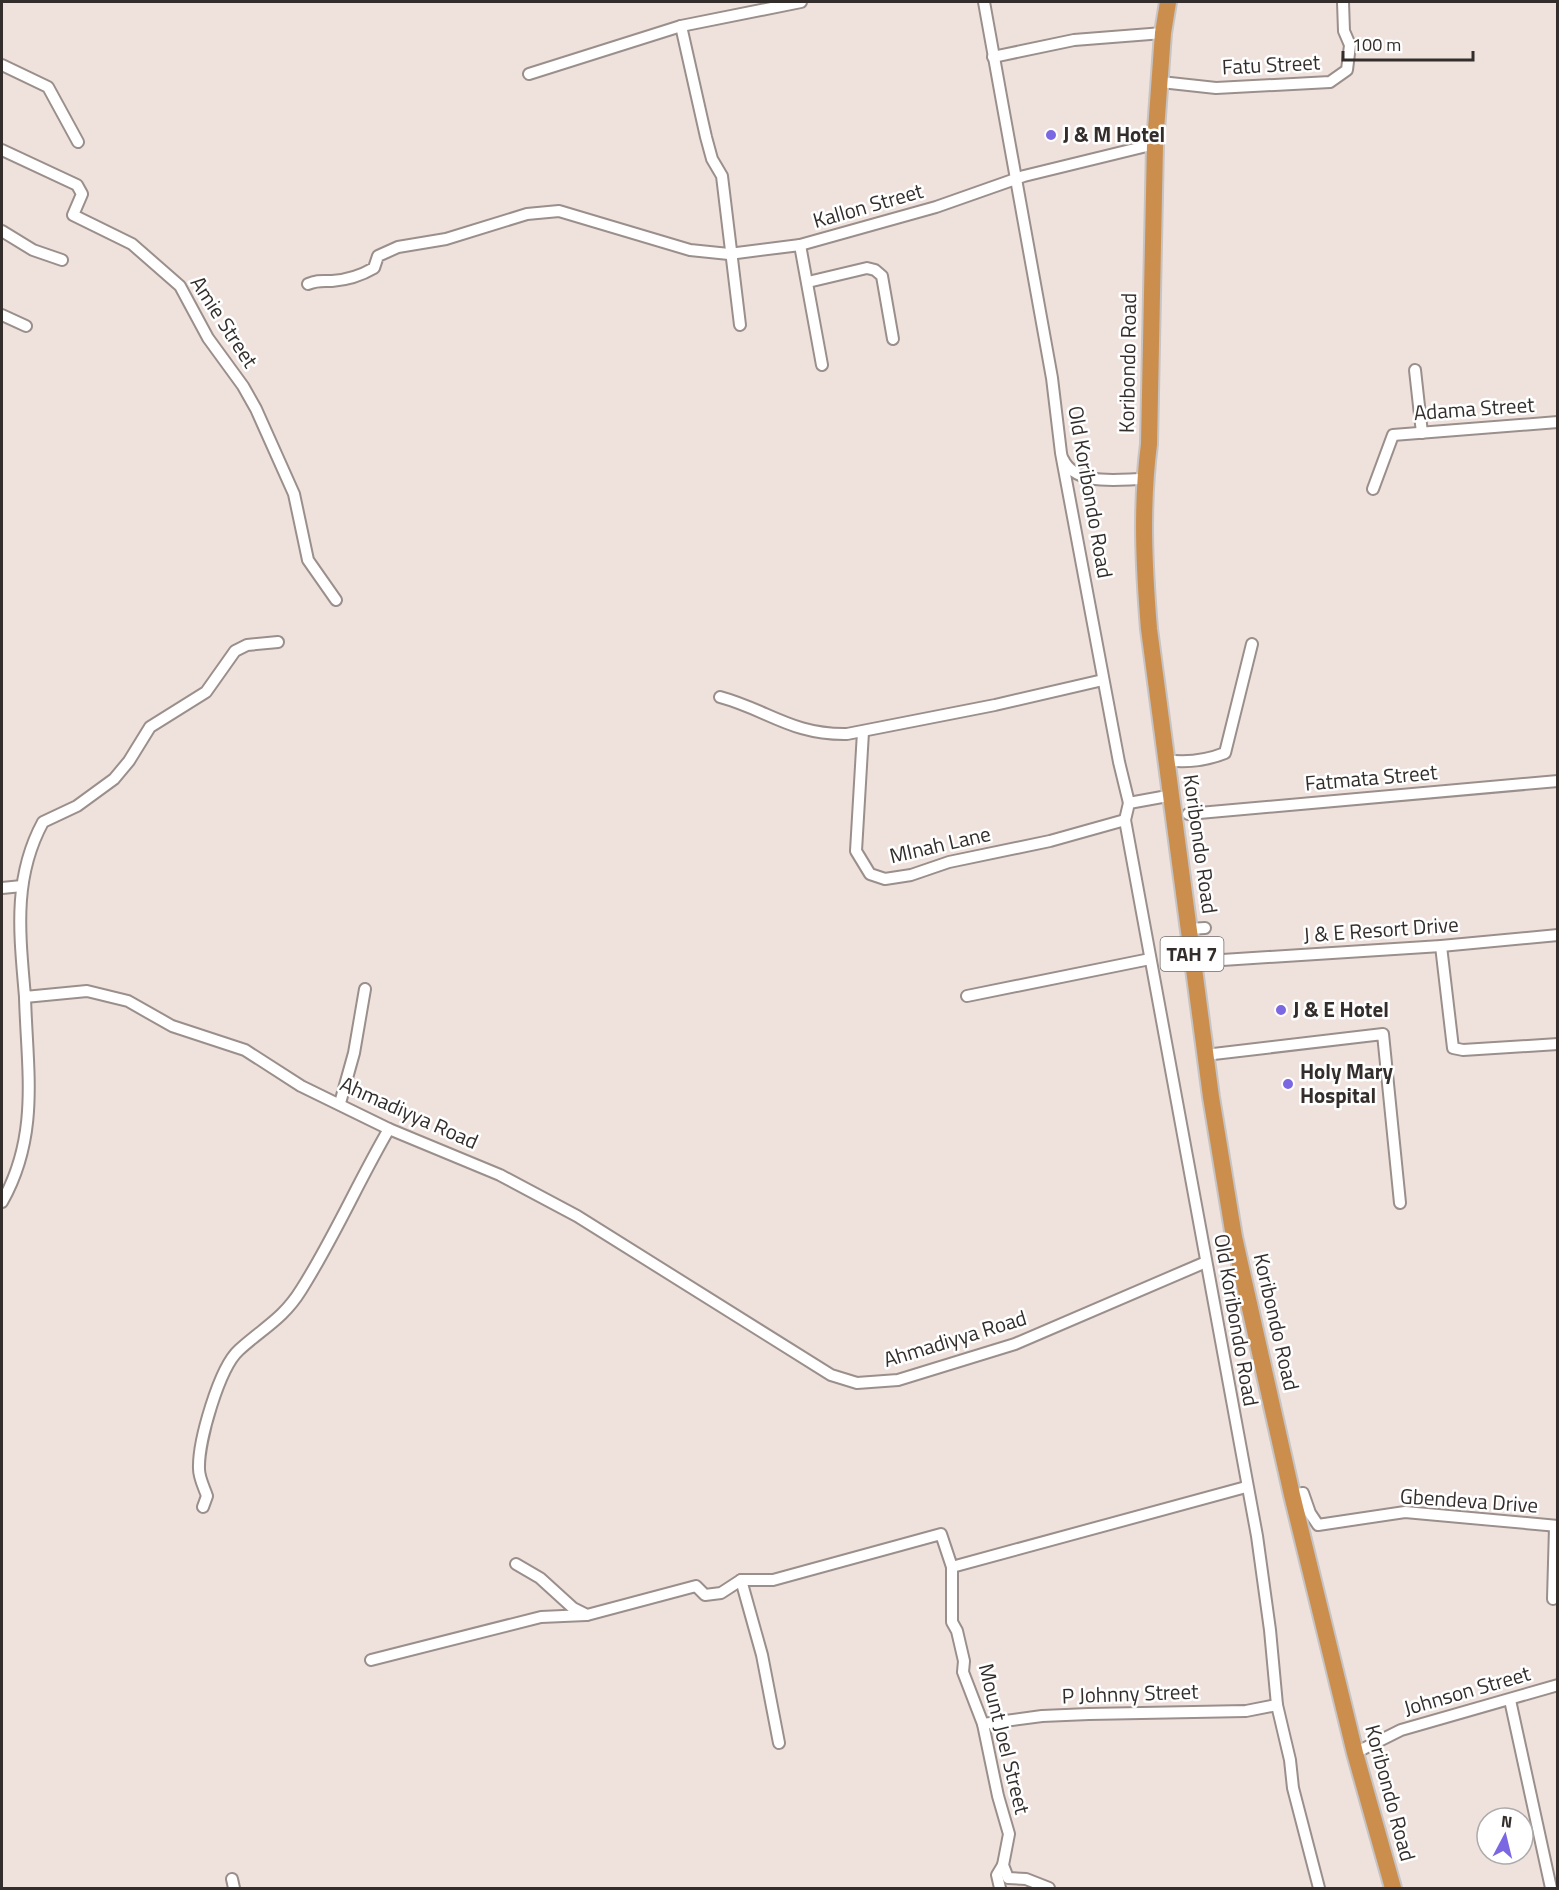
<svg xmlns="http://www.w3.org/2000/svg" width="1559" height="1890" font-family="'Titillium Web',sans-serif">
<style>
.lines{fill:none;stroke-linecap:round;stroke-linejoin:round}
.minor-casing{stroke:#9b8f8b;stroke-width:14}
.trunk-casing{stroke:#c6c4c4;stroke-width:20}
.minor{stroke:#fff;stroke-width:10}
.trunk{stroke:#cc8e4c;stroke-width:16}
.poi-dot{fill:#7c67e2;stroke:#fff;stroke-width:2}
.labels{text-anchor:middle;stroke-width:5;stroke-linejoin:round;paint-order:stroke}
.shield{fill:#fff;stroke:#706d6b;stroke-width:1.5}
.shield-label{font-size:20px;font-weight:bold;fill:#332e2c}
.street-label{font-size:21px;fill:#332e2c;stroke:#fff}
.poi-label{font-size:21px;font-weight:bold;fill:#332e2c;stroke:#fff;text-anchor:start}
</style>
<rect width="100%" height="100%" fill="#efe2dd"/>
<g class="lines">
<defs>
<g id="minor">
<path d="M984 2 1052 378 1061 453 1119 762 1129 803"/>
<path d="M681 26 706 137 712 159 722 176 740 325"/>
<path d="M993 57 1074 40 1163 33"/>
<path d="M2 65 48 87 78 142"/>
<path d="M529 74 681 26 801 2"/>
<path d="M1161 82 1216 88 1330 82 1347 70 1350 45 1344 31 1343 2"/>
<path d="M2 150 77 185 82 194 73 215 132 244 180 286 208 338 243 386 256 409 294 494 308 560 336 600"/>
<path d="M2 231 33 250 62 260"/>
<path d="M800 245 822 365"/>
<path d="M808 282 867 268 875 270 882 276 893 339"/>
<path d="M308 284C317 280 322 281 332 281 346 280 362 275 374 268L378 256 398 247 446 239 527 214 559 211 690 250 729 254 800 245 936 207 1024 176 1155 144"/>
<path d="M2 315 26 326"/>
<path d="M1415 370 1422 433"/>
<path d="M1063 459C1076 487 1119 479 1144 479"/>
<path d="M1373 489 1393 435 1558 422"/>
<path d="M278 642 247 645 235 651 206 692 150 727 129 761 114 779 77 806 43 822C12 879 20 936 25 997L87 991 128 1001 172 1026 245 1050 301 1086 389 1129 500 1175 577 1216 831 1375 857 1383 898 1380 1015 1344 1206 1262"/>
<path d="M720 697C768 710 792 735 847 734L995 705 1103 680"/>
<path d="M863 732 856 851 870 874 885 879 911 875 949 862 1050 841 1125 820"/>
<path d="M1165 760C1186 763 1205 761 1225 753L1252 644"/>
<path d="M1173 795 1129 803 1125 820 1257 1536 1270 1630 1277 1705 1290 1760 1293 1788 1319 1888"/>
<path d="M1188 814 1558 781"/>
<path d="M2 888 22 886"/>
<path d="M1189 929 1205 928"/>
<path d="M1441 946 1453 1048 1463 1050 1558 1044"/>
<path d="M1207 961 1441 946 1558 935"/>
<path d="M967 996 1150 959"/>
<path d="M1205 1055 1383 1034 1400 1203"/>
<path d="M340 1103 354 1053 365 989"/>
<path d="M2 1202C40 1135 27 1070 25 997"/>
<path d="M1292 1495 1303 1493 1310 1513 1318 1525 1405 1512 1558 1526"/>
<path d="M203 1507 207 1496C204 1487 199 1478 199 1469 198 1442 219 1368 239 1350 263 1328 283 1319 301 1290 334 1238 358 1182 389 1129"/>
<path d="M516 1564 540 1578 573 1608 587 1615 696 1586 705 1595 721 1593 741 1580H773L941 1534 952 1567 1246 1487"/>
<path d="M952 1567V1622L957 1631 964 1661 963 1672 983 1724 998 1796 1009 1834 1003 1865 1008 1878 1026 1879 1049 1888"/>
<path d="M741 1580 762 1655 779 1743"/>
<path d="M1553 1599 1555 1527"/>
<path d="M371 1660 541 1617 586 1615"/>
<path d="M1510 1700 1551 1888"/>
<path d="M983 1724 1042 1716 1089 1714 1246 1711 1277 1705"/>
<path d="M1355 1753 1401 1730 1558 1685"/>
<path d="M232 1879 234 1888"/>
<path d="M1000 1888 997 1875 1003 1865"/>
</g>
<path id="trunk" d="M1168 2 1163 33 1155 144 1149 444C1141 506 1144 567 1149 629L1211 1097 1234 1237 1292 1495 1355 1753 1393 1888"/>
</defs>
<use href="#minor" class="minor-casing"/>
<use href="#trunk" class="trunk-casing"/>
<use href="#minor" class="minor"/>
<use href="#trunk" class="trunk"/>
</g>
<g class="poi-dot">
<circle cx="1051" cy="135" r="6"/>
<circle cx="1281" cy="1010" r="6"/>
<circle cx="1288" cy="1084" r="6"/>
</g>
<g class="labels">
<rect class="shield" x="1160.5" y="937" width="63" height="34" rx="4.5"/>
<g class="shield-label">
<text x="1192" y="961">TAH 7</text>
</g>
<g class="street-label">
<text transform="translate(1271 65) rotate(-3)" y="7">Fatu Street</text>
<text transform="translate(868 206) rotate(-16)" y="7">Kallon Street</text>
<text transform="translate(224 322) rotate(57)" y="7">Amie Street</text>
<text transform="translate(1128 363) rotate(-89)" y="7">Koribondo Road</text>
<text transform="translate(1474 409) rotate(-4)" y="7">Adama Street</text>
<text transform="translate(1090 492) rotate(80)" y="7">Old Koribondo Road</text>
<text transform="translate(1371 778) rotate(-5)" y="7">Fatmata Street</text>
<text transform="translate(1200 844) rotate(82)" y="7">Koribondo Road</text>
<text transform="translate(940 845) rotate(-13)" y="7">MInah Lane</text>
<text transform="translate(1381 930) rotate(-4)" y="7">J &amp; E Resort Drive</text>
<text transform="translate(409 1113) rotate(24)" y="7">Ahmadiyya Road</text>
<text transform="translate(1236 1320) rotate(80)" y="7">Old Koribondo Road</text>
<text transform="translate(1276 1322) rotate(77)" y="7">Koribondo Road</text>
<text transform="translate(955 1339) rotate(-17)" y="7">Ahmadiyya Road</text>
<text transform="translate(1469 1501) rotate(4)" y="7">Gbendeva Drive</text>
<text transform="translate(1467 1691) rotate(-16)" y="7">Johnson Street</text>
<text transform="translate(1130 1694) rotate(-2)" y="7">P Johnny Street</text>
<text transform="translate(1004 1739) rotate(76)" y="7">Mount Joel Street</text>
<text transform="translate(1390 1793) rotate(75)" y="7">Koribondo Road</text>
</g>
<g class="poi-label">
<text x="1063" y="142">J &amp; M Hotel</text>
<text x="1293" y="1017">J &amp; E Hotel</text>
<text x="1300" y="1079">Holy Mary<tspan x="1300" dy="24">Hospital</tspan></text>
</g>
</g>
<rect width="1559" height="1890" fill="none" stroke="#332e2c" stroke-width="6"/>
<g transform="translate(1505 1836) rotate(7)"><circle r="28" fill="#ffffff" stroke="#adabab" stroke-width="1.5"/>
<path d="M0-4.5L10 22L0 15L-10 22Z" fill="#7c67e2"/>
<text y="-9" font-size="16" font-weight="bold" text-anchor="middle" fill="#332e2c">N</text>
</g>
<path d="M1343 51v9h130v-9" fill="none" stroke="#332e2c" stroke-width="3"/>
<text x="1352" y="51" font-size="18" fill="#332e2c" stroke="#ffffff" stroke-width="4.5" paint-order="stroke">100 m</text>
</svg>
